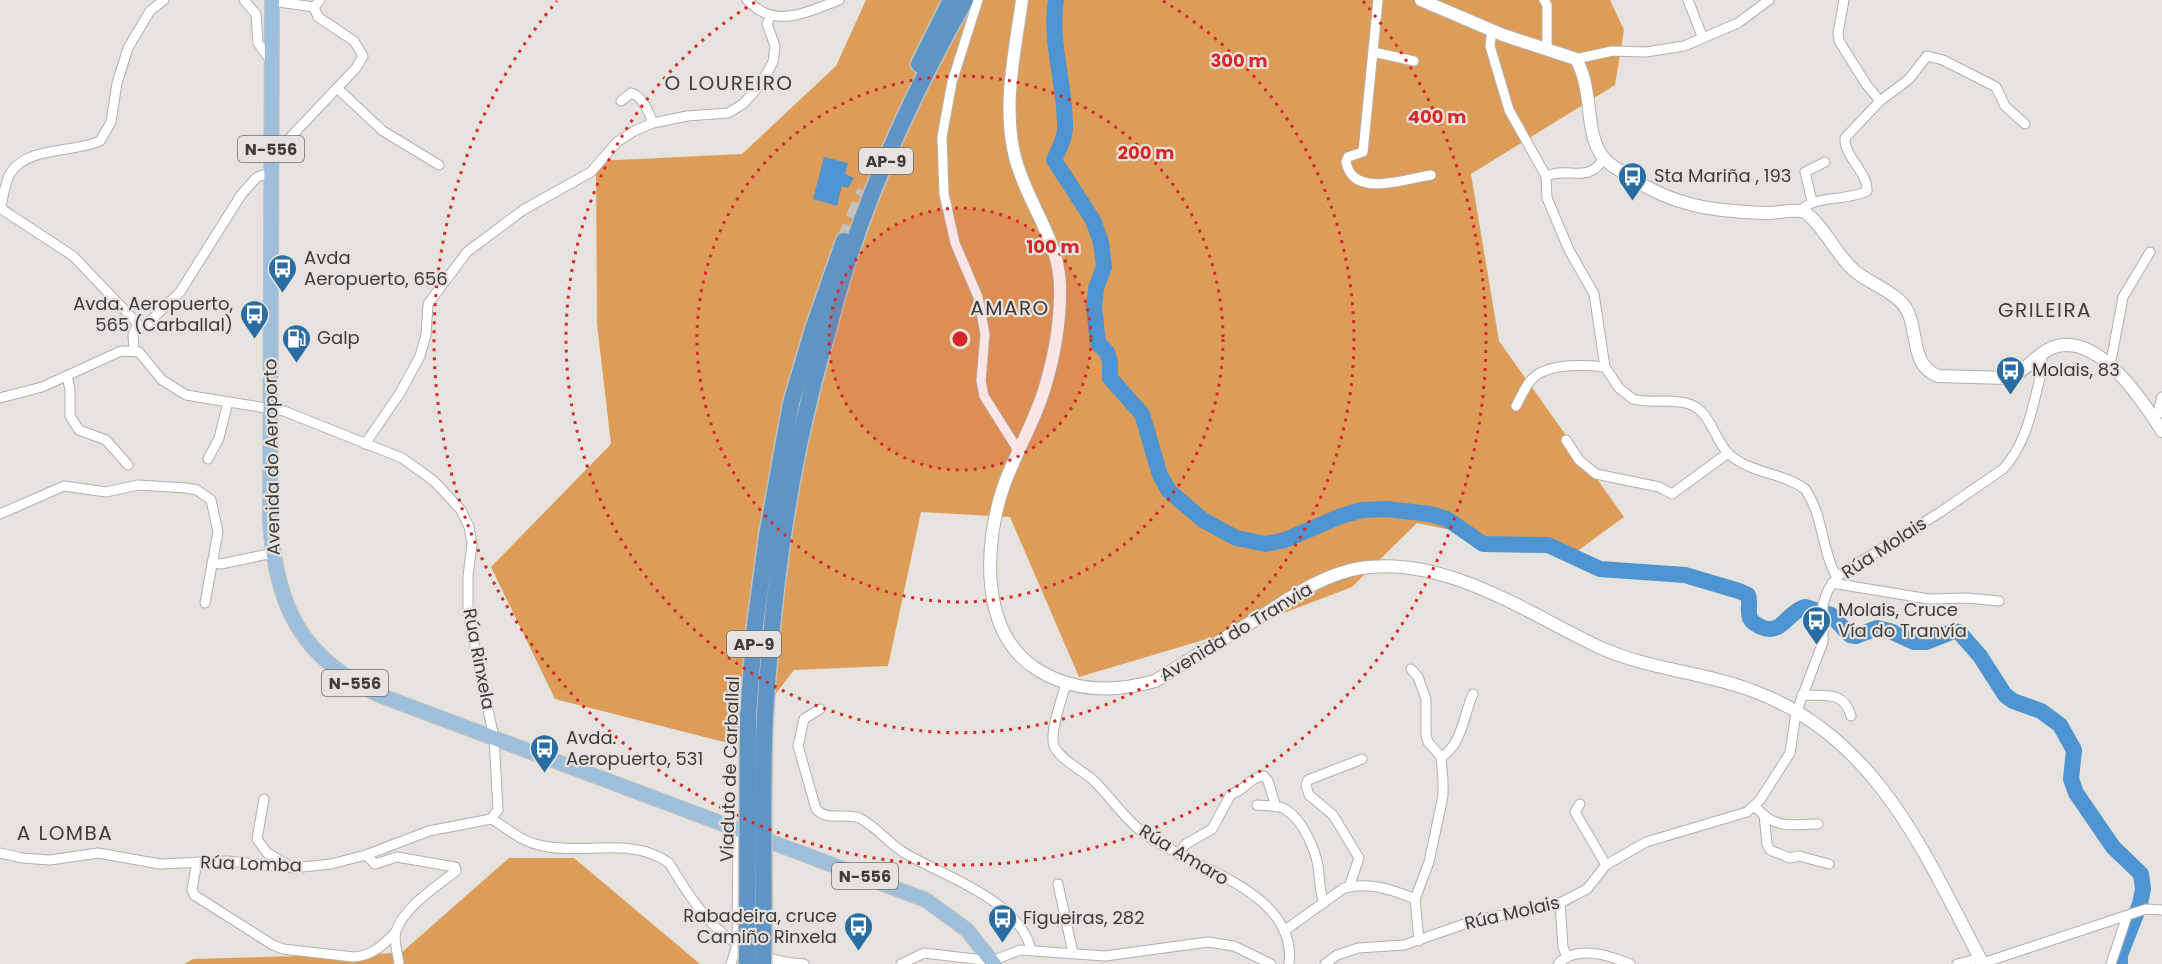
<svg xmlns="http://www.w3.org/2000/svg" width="2162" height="964" font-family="Poppins,sans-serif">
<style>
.forest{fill:#dd9d59}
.water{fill:#4d94d0}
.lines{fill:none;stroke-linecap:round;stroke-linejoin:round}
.river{stroke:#4d94d0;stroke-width:16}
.motorway-tunnel{stroke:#c4c1bc;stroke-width:16;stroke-dasharray:16 8;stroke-linecap:butt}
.minor-casing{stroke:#b3afab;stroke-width:11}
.secondary-casing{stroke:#b3afab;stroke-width:14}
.primary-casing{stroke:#c1c1c0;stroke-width:16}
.motorway-casing{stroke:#c1c1c0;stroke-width:19}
.minor{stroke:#fff;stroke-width:9}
.secondary{stroke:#fff;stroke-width:12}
.primary{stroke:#9ebfdc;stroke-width:14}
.motorway{stroke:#5e95c5;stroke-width:16}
.motorway-bridge-casing{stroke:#c1c1c0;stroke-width:19;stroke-linecap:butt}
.motorway-bridge{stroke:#5e95c5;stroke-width:16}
.ring{fill:none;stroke:#d62828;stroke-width:3;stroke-dasharray:3 6}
.labels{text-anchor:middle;stroke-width:4.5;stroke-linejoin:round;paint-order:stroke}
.shield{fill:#e6e2dd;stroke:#706e6b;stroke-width:1.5}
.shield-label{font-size:16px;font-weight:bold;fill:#3e3c3a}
.poi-label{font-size:18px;fill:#3e3c3a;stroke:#e6e2dd;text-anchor:start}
.street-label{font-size:18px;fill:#3e3c3a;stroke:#e6e2dd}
.neighbourhood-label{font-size:20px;letter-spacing:1.5px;fill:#3e3c3a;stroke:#e6e2dd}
.centre{fill:#d62828;stroke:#e6e2dd;stroke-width:3}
.ring-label{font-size:18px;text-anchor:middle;font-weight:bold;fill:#d62828;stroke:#e6e2dd;stroke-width:4.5;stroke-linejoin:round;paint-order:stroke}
</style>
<rect width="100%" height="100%" fill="#e6e2dd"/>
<g class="forest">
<path d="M866 0H1610L1624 30 1615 85 1471 174 1499 341 1624 517 1572 555 1417 523 1352 587 1247 627 1079 677 1010 517 921 512 888 666 794 670 736 745 555 699 491 567 611 444 597 324 596 161 742 154 836 66Z"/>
<path d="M509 858H574L700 964H184L193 959 401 953Z"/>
</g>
<path class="water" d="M824 157 848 163 845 174 854 178 848 188 842 186 837 206 813 199Z"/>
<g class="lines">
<path class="river" d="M1056 0C1049 43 1066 86 1065 129 1065 139 1058 151 1054 160L1093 220 1101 242 1104 267 1096 288 1094 307 1098 343 1107 352 1110 362V378L1142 414 1160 475 1169 491 1203 520 1236 538 1266 544 1285 540 1341 516 1362 510 1386 509 1430 514 1447 519 1483 544 1548 545 1600 569 1685 575 1739 591 1748 595C1751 603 1747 611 1750 618 1752 623 1756 624 1761 627 1782 636 1787 612 1805 607L1831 615 1850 635 1856 636 1877 628 1890 631 1914 642H1926L1954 631 1959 632 1980 656 2005 695 2013 701 2041 711 2060 725 2074 750 2071 779 2076 793 2113 847 2141 874 2143 889 2140 904 2120 955V964"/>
<path class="motorway-tunnel" d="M844 241 865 191"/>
<defs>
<g id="minor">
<path d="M244 0 256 14 258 43 271 61"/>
<path d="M747 0C775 30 807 12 839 0"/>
<path d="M978 0 952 82 942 137 944 194 955 243 978 297 985 334 981 381 984 396 1018 450"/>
<path d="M1378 0 1363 152 1348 157 1346 162C1347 166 1349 172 1352 175 1367 193 1411 178 1431 175"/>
<path d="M1544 0 1547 5V50"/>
<path d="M1688 0 1702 36"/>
<path d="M1844 0 1838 33 1839 41 1866 84 1880 101"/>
<path d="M272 1 314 7"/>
<path d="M1492 30 1490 46 1509 110 1546 176 1547 198 1569 250 1594 294 1605 367 1619 388 1633 399C1651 404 1670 398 1689 404 1711 411 1714 440 1729 454 1751 474 1782 472 1805 489 1824 516 1821 550 1837 578"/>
<path d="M1373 52 1414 61"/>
<path d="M1576 59 1612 51 1646 52 1684 46 1738 23 1769 0"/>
<path d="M337 88 383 131 439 165"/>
<path d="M621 101 631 93C644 97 648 112 653 123"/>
<path d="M271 146 283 145 356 68 363 56 354 41 318 17 314 7 320 0"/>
<path d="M1546 176C1568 166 1588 185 1604 158"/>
<path d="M1812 201 1805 172 1825 162"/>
<path d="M0 208 73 256 139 325"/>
<path d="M1 208C3 197 5 181 11 172 30 146 73 153 100 141L111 122 117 83 128 48 150 11 164 0"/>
<path d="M1800 211C1816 194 1846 202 1867 191 1868 172 1844 157 1845 138L1880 101 1909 79 1927 56 1943 60 1996 87 2005 106 2025 124"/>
<path d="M134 350 133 335 136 328 146 325 180 292 241 195 256 178 262 175 271 176"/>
<path d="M2109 363 2112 356 2123 297 2150 252"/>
<path d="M67 376 70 390V416L79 430 106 440 128 465"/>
<path d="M2162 397 2159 408 2162 413"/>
<path d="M0 398 42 387 121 351 139 352 162 380 186 395 284 411 402 458 434 481 461 510 469 527 472 544 468 576V614L494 738 498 810 491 819 429 831 366 855 331 864 293 868 227 861 160 864 98 853 50 860 22 858 0 853"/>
<path d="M1516 406C1521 397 1526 384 1533 378 1549 363 1586 365 1605 367"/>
<path d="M1566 440 1579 460 1596 474 1659 487 1672 494 1728 453"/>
<path d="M365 444 400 393 420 356 426 335 428 304 467 252 523 210 591 172 617 142 634 131 653 123 687 116 728 113 743 104 761 84 773 62 775 46 767 24 770 17"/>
<path d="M208 459 219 438 228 402"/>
<path d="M0 514 64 486 106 492 138 485 186 488 197 490 211 500 218 532 205 603"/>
<path d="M212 563 221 564 273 553"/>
<path d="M1832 583 1929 599 1967 598 1999 601"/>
<path d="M1411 669 1418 677 1426 699V735L1428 742 1441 757 1443 780V796L1429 862 1415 899 1419 941"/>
<path d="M1066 684C1062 698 1049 733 1054 746 1060 759 1081 770 1092 779 1111 797 1124 819 1146 835 1191 868 1298 891 1289 964"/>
<path d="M1802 695C1822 697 1844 689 1851 716"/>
<path d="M820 709 804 719 798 746 816 809C828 822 844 812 859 818 875 825 887 842 903 852 944 877 1017 898 1031 949"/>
<path d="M1441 757C1462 746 1464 713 1473 694"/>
<path d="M264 799 257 839 267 853 288 865"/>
<path d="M1580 804 1575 812 1606 865"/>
<path d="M1257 805C1266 806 1278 805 1285 809 1302 819 1315 848 1318 866 1320 878 1319 891 1324 903"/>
<path d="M1754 806 1764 815 1767 844 1770 850 1790 858 1799 856 1829 864"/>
<path d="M1764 815C1779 829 1799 824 1818 824"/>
<path d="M491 819C510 829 518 841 543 846 584 855 632 836 669 863 704 921 732 959 804 964"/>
<path d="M1179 852 1186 844 1212 829 1231 794C1245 791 1249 777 1264 776L1268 781 1276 807"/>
<path d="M366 855 375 864 397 857 455 867 456 871C436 887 405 906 396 931 393 940 398 955 399 964"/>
<path d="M197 862 192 889 194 895 273 945 283 949 353 957C372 956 382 946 395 933"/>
<path d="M1058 884 1073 953"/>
<path d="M1349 887 1359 858 1333 815 1309 795 1306 785 1308 780 1362 759"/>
<path d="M1560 903 1563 947 1567 957"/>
<path d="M1284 931 1344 888C1370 882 1391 889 1415 899"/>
<path d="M1983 963 2146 909 2162 910"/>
<path d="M731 964 737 945 738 829"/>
<path d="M901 964 924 953 992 961 1020 950 1105 956 1208 942 1234 946 1271 964"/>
<path d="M1325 964 1337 955 1358 948 1404 945 1473 921 1560 903 1587 889 1606 865 1646 842 1747 812 1760 800 1790 753 1796 713 1823 642V604L1828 590 1839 575 1939 513 2003 469C2029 441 2033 402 2043 366L2041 355"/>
<path d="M1558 964C1576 945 1609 955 1630 964"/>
<path d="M1957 964 1980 958"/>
<path d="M2111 964 2127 916"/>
</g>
<g id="secondary">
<path d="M1022 0C1015 52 1002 106 1015 157 1027 205 1062 242 1060 293 1060 325 1054 357 1045 387 1035 422 1015 453 1003 488 984 545 979 634 1038 670 1074 692 1116 692 1155 681 1190 659 1225 638 1260 617 1292 597 1323 574 1361 568 1445 555 1527 613 1599 647 1649 670 1706 672 1756 692 1879 739 1926 857 1983 964"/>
<path d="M1421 0 1503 35 1576 59C1593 89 1585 125 1599 151 1605 163 1619 170 1630 177 1674 206 1712 211 1764 213 1778 214 1791 208 1805 212 1826 228 1836 256 1856 272 1872 285 1899 293 1908 312 1918 333 1911 366 1938 376L2008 378C2026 372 2036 353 2054 347 2098 332 2143 401 2162 431"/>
</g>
<path id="primary" d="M272 0 270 523C277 607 300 657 379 695L926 900 967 930 994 964"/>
<g id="motorway">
<path d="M919 64 951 0"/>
<path d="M813 329 844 241"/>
<path d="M828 331C856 215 907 103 965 0"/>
</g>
</defs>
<use href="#minor" class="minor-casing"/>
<use href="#secondary" class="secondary-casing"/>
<use href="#primary" class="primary-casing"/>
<use href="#motorway" class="motorway-casing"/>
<use href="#minor" class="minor"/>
<use href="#secondary" class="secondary"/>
<use href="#primary" class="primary"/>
<use href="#motorway" class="motorway"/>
<defs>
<g id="motorway-bridge">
<path d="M747 964 748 715 755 625 767 536 791 403 813 329"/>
<path d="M763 964C765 881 761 797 765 715 773 584 790 456 828 331"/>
</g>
</defs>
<use href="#motorway-bridge" class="motorway-bridge-casing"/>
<use href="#motorway-bridge" class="motorway-bridge"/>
</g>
<circle cx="960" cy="339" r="131" fill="#d62828" fill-opacity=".12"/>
<g class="ring">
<circle cx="960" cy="339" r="131"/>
<circle cx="960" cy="339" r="263"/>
<path d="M1163 1A394 394 0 1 1 757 1"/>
<path d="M1363 1A526 526 0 1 1 557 1"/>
</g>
<defs>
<symbol id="bus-pin" viewBox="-11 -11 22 30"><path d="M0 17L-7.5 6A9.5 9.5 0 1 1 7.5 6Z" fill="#296da2" stroke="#e6e2dd"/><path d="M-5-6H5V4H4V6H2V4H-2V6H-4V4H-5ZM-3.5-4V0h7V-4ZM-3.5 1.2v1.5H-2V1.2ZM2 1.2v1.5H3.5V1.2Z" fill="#fff"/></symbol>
<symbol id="fuel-pin" viewBox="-11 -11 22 30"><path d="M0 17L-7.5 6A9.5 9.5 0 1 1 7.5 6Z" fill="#296da2" stroke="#e6e2dd"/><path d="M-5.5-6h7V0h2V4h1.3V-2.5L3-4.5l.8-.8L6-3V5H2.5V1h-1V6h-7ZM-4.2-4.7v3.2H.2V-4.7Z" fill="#fff"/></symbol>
</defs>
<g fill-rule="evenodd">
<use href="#bus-pin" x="1616" y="160" width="33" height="45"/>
<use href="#bus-pin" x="266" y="252" width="33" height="45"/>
<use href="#bus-pin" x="238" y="298" width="33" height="45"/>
<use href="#fuel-pin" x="280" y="322" width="33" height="45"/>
<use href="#bus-pin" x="1994" y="354" width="33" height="45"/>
<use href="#bus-pin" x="1800" y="604" width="33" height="45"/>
<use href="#bus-pin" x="528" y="732" width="33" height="45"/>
<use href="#bus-pin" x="986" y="902" width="33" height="45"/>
<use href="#bus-pin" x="842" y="910" width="33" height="45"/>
</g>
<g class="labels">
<g class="shield">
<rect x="238" y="136" width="66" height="26" rx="4.5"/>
<rect x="859" y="148" width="54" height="26" rx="4.5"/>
<rect x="727" y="631" width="54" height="26" rx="4.5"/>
<rect x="322" y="670" width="66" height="26" rx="4.5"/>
<rect x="832" y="863" width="66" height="26" rx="4.5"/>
</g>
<g class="shield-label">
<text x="271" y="155">N-556</text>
<text x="886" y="167">AP-9</text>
<text x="754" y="650">AP-9</text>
<text x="355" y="689">N-556</text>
<text x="865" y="882">N-556</text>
</g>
<g class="poi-label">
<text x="1654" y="182">Sta Mariña , 193</text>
<text x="304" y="264">Avda<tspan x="304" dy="21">Aeropuerto, 656</tspan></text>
<text x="233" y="310" text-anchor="end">Avda. Aeropuerto,<tspan x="233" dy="21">565 (Carballal)</tspan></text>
<text x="317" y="344">Galp</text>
<text x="2032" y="376">Molais, 83</text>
<text x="1838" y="616">Molais, Cruce<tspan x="1838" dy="21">Vía do Tranvía</tspan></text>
<text x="566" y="744">Avda.<tspan x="566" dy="21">Aeropuerto, 531</tspan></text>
<text x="837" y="922" text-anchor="end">Rabadeira, cruce<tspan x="837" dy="21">Camiño Rinxela</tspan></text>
<text x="1023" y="924">Figueiras, 282</text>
</g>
<g class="street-label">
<text transform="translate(272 457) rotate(-91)" y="6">Avenida do Aeroporto</text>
<text transform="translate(1884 548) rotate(-33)" y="6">Rúa Molais</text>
<text transform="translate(1236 632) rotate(-31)" y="6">Avenida do Tranvia</text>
<text transform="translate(479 659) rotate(79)" y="6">Rúa Rinxela</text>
<text transform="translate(730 769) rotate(-88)" y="6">Viaduto de Carballal</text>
<text transform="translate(1184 855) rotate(31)" y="6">Rúa Amaro</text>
<text transform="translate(251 864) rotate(2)" y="6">Rúa Lomba</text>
<text transform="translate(1512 913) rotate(-13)" y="6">Rúa Molais</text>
</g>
<g class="neighbourhood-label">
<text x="729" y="90">O LOUREIRO</text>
<text x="1010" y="315">AMARO</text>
<text x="2045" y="317">GRILEIRA</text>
<text x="65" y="840">A LOMBA</text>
</g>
</g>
<circle cx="960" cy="339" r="9" class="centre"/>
<g class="ring-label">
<text x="1239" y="67">300 m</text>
<text x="1437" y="123">400 m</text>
<text x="1146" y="159">200 m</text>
<text x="1053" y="253">100 m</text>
</g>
</svg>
